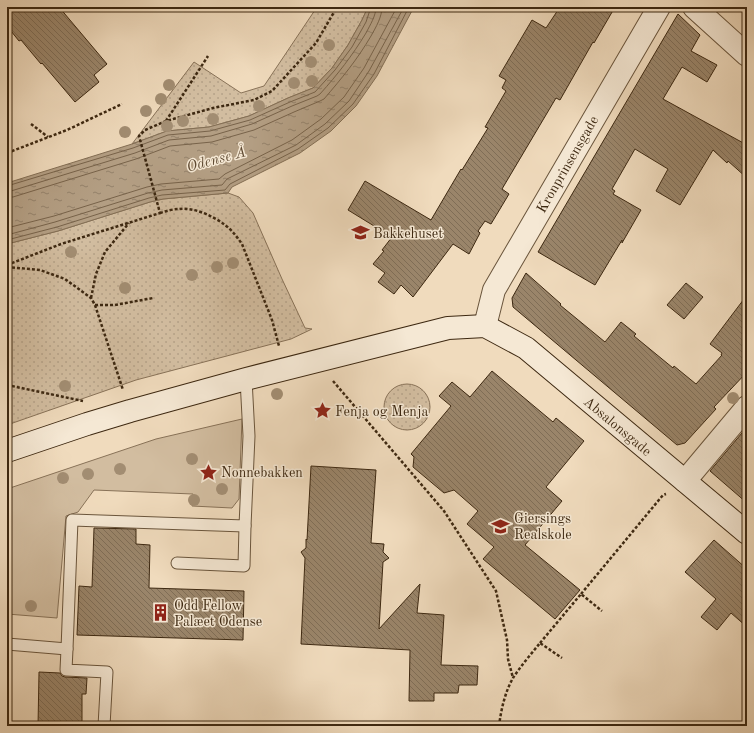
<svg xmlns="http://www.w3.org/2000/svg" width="754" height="733" font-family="'Old Standard TT',serif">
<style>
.green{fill:#d2bda0;stroke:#887258}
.park{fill:url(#park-dots);stroke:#887258}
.water{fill:url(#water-ripples);stroke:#846f55}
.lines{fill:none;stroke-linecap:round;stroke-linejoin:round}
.shore{stroke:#78634a;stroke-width:1}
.building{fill:url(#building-back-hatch);stroke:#3d2811}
.service-casing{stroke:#6a553c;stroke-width:13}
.minor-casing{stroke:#6a553c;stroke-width:24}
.secondary-casing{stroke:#3d2811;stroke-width:24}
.path{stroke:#3d2811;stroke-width:2.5;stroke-dasharray:3 2;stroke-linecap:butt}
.service{stroke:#f5e8d4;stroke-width:11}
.minor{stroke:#f5e8d4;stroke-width:22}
.secondary{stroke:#f5e8d4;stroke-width:22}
.tree{fill:#a28d72}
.labels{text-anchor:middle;stroke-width:3;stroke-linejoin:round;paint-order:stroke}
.street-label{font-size:14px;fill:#3d2811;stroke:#f5e8d4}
.poi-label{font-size:14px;fill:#3d2811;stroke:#f5e8d4;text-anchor:start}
.water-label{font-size:15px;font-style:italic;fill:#604b33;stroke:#f5e8d4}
</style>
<defs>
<pattern id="park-dots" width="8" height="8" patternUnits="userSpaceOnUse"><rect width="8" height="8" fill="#d2bda0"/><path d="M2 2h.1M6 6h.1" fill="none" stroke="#b5a289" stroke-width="1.8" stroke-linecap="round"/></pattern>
<pattern id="water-ripples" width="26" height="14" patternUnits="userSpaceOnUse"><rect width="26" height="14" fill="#b39e83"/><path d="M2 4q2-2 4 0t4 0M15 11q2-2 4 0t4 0" fill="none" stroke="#93816a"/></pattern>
<pattern id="building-back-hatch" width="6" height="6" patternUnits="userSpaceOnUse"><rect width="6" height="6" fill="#9a856a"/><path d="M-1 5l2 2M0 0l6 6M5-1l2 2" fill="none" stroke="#7f6d56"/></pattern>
</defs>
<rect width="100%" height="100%" fill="#f0dbbd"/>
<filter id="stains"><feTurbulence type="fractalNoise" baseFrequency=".005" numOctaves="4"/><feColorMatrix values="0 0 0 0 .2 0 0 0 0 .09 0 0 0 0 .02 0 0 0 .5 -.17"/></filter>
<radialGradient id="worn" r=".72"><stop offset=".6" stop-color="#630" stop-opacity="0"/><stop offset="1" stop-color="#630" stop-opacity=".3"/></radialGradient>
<path class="green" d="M242 419 239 499 232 508 192 506 193 494 94 490 78 512 66 516 57 618 7 614V489L156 439Z"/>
<g class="park">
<path d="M317 7H368L362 20 348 45 332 68 313 88 288 98 249 116 209 127 167 131 132 144 194 62 241 93 264 86Z"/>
<path d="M228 193 239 197 253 213 282 279 305 328 312 329 291 339 136 380 7 425V244L58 231 150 202 163 199Z"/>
<circle cx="407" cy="407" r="23"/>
</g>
<path class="water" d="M368 7H414L377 76 356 106 331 131 300 153 232 187 228 193 163 199 150 202 58 231 7 244V183L132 144 167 131 209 127 249 116 288 98 313 88 332 68 348 45 362 20Z"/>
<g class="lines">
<g class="shore">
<path d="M7 186 133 148 168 135 210 131 250 120 290 102 315 92 335 70 352 47 366 22 371 7"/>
<path d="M7 191H11L135 153 169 140 211 136 252 124 292 106 317 96 320 94C338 74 352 56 366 33 370 25 376 16 376 7"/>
<path d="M7 197H13L136 159 170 146 212 142 254 130 294 112 320 101 324 99C342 78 357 60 371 36 376 27 382 17 382 7"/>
<path d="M7 228 54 216 147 187 161 184 219 179 225 174 292 140 321 119 344 97 364 68 397 7"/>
<path d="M7 235 55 222 148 193 162 190 222 185 227 179 296 145 325 124 349 101 369 71 404 7"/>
<path d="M7 240 57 227 149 198 162 195 225 190 230 184 298 149 328 128 353 104 374 74 409 7"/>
</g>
</g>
<g class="building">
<path d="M7 7H59L107 64 94 75 99 82 75 102 42 63 41 64 21 40 19 41 7 26Z"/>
<path d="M560 7H615L594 43 593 42 560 100 556 98 502 189 509 194 491 224 485 221 478 231 480 233 469 254 453 244 413 297 401 285 394 294 378 282 385 273 373 264 384 251 382 250 392 237 348 210 365 181 431 220 461 169 462 170 488 128 485 127 506 91 502 88 506 80 499 76 532 20 546 28Z"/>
<path d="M678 14 700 35 691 51 717 65 707 82 682 67 663 99 747 145V178L728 161 727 163 713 150 680 205 656 191 668 169 635 149 612 189 615 191 613 194 641 210 622 243V240L595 285 538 252Z"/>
<path d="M526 273 561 304 560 305 605 342 621 322 636 334 634 336 673 368 674 366 696 384 722 355H721L722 353 710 344 747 295V372L714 407 716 409 685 443 677 445 513 307 512 298Z"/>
<path d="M686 283 703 297 684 319 667 305Z"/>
<path d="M492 371 553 422 556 418 584 441 546 487 562 501 525 545 580 590 555 619 483 559 494 547 467 524 478 511 454 490 444 493 413 467 414 457 411 454 451 406 439 396 452 382 470 397Z"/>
<path d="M747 427V503L710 471Z"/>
<path d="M311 466 376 470 371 543 384 544 383 552 389 558 383 562 379 629 420 584 417 613 444 615 441 665 478 666 477 685H459L458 693H434V701H409L410 650 301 644 305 558 301 552 306 548V539L307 540Z"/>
<path d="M94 528 136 529V544L150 545 149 588 244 591 243 640 77 635 79 586 92 587Z"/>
<path d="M714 540 747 569V627L731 613 717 630 701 617 716 599 685 572Z"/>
<path d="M39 672 60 673 62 676 65 677 87 678 86 694H82V726H38Z"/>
</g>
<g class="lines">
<defs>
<g id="service">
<path d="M177 563 244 566 245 526"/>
<path d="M7 644 67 649 72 520 245 526 249 436 246 379"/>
<path d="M67 649 66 670 107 672 104 726"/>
</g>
<g id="minor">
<path d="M694 7 747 55"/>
<path d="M485 326 494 290 659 7"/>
<path d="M685 481 747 407"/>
</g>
<path id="secondary" d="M7 451 87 424 130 411 246 379 448 328 485 326 526 348 747 533"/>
</defs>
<use href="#service" class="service-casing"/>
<use href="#minor" class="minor-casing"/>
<use href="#secondary" class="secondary-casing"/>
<g class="path">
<path d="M166 121 208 56"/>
<path d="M31 124 48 137"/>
<path d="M7 153 67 130 122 104"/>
<path d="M160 213C166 211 173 209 179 209 194 207 213 216 225 225 232 230 237 237 242 244L272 320 279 346"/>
<path d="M7 265 61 244 160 213 139 136 145 130 166 121 213 108 254 100 272 91 316 43 337 7"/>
<path d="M7 267 40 270 65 279 91 298 95 305 123 390"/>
<path d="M91 298 96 274 105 252 129 223"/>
<path d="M95 305H115L153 298"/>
<path d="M333 381 444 511 496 591 507 640 508 659 513 678"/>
<path d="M7 385 83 401"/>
<path d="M581 594 663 495 666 494"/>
<path d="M540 643 581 594 602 611"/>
<path d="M499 726C501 710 505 692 513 678 520 667 531 654 540 643L562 658"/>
</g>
<use href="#service" class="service"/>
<use href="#minor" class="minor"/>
<use href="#secondary" class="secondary"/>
</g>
<g class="tree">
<circle cx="329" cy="45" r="6"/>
<circle cx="311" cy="62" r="6"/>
<circle cx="312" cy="81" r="6"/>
<circle cx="294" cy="83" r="6"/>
<circle cx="169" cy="85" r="6"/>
<circle cx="161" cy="99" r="6"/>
<circle cx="259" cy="106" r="6"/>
<circle cx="146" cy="111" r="6"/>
<circle cx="213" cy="119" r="6"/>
<circle cx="183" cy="121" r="6"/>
<circle cx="167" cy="126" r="6"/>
<circle cx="125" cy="132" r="6"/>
<circle cx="71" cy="252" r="6"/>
<circle cx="233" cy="263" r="6"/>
<circle cx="217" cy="267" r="6"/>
<circle cx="192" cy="275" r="6"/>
<circle cx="125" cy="288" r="6"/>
<circle cx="65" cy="386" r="6"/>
<circle cx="277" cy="394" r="6"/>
<circle cx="733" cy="398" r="6"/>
<circle cx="192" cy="459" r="6"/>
<circle cx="120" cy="469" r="6"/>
<circle cx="88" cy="474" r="6"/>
<circle cx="63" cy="478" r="6"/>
<circle cx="222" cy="489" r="6"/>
<circle cx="194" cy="500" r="6"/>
<circle cx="31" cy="606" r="6"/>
</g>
<defs>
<symbol id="school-bare" viewBox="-9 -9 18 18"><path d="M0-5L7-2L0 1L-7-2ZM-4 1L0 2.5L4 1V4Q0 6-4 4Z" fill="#8f2418" stroke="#f5e8d4" stroke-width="2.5" paint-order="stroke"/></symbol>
<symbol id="sight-bare" viewBox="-9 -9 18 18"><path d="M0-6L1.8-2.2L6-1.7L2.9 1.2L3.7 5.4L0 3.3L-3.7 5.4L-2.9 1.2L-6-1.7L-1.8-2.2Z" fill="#8f2418" stroke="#f5e8d4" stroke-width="2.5" paint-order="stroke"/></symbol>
<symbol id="building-bare" viewBox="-9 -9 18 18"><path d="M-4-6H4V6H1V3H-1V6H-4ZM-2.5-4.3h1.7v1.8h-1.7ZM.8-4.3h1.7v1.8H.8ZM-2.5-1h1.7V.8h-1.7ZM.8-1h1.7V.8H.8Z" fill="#8f2418" stroke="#f5e8d4" stroke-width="2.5" paint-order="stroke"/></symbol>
</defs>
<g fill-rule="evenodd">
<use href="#school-bare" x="348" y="220" width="25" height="25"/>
<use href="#sight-bare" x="310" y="398" width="25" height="25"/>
<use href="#sight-bare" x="196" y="460" width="25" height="25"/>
<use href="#school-bare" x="488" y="514" width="25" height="25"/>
<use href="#building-bare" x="148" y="600" width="25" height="25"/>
</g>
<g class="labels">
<g class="street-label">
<text transform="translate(567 164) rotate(-60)" y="5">Kronprinsensgade</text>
<text transform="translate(618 426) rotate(40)" y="5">Absalonsgade</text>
</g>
<g class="poi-label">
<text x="373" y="238">Bakkehuset</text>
<text x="335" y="416">Fenja og Menja</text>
<text x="221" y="477">Nonnebakken</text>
<text x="514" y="523">Giersings<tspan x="514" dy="16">Realskole</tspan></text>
<text x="174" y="610">Odd Fellow<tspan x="174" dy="16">Palæet Odense</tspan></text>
</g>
<g class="water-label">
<text transform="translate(216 159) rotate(-15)" y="5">Odense Å</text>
</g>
</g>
<rect width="754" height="733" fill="none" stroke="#f0dbbd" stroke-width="24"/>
<rect x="8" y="8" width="738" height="717" fill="none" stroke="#3d2811" stroke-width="2"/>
<rect x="12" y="12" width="730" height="709" fill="none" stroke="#3d2811"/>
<rect width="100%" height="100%" filter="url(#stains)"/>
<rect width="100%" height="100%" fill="url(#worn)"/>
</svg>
